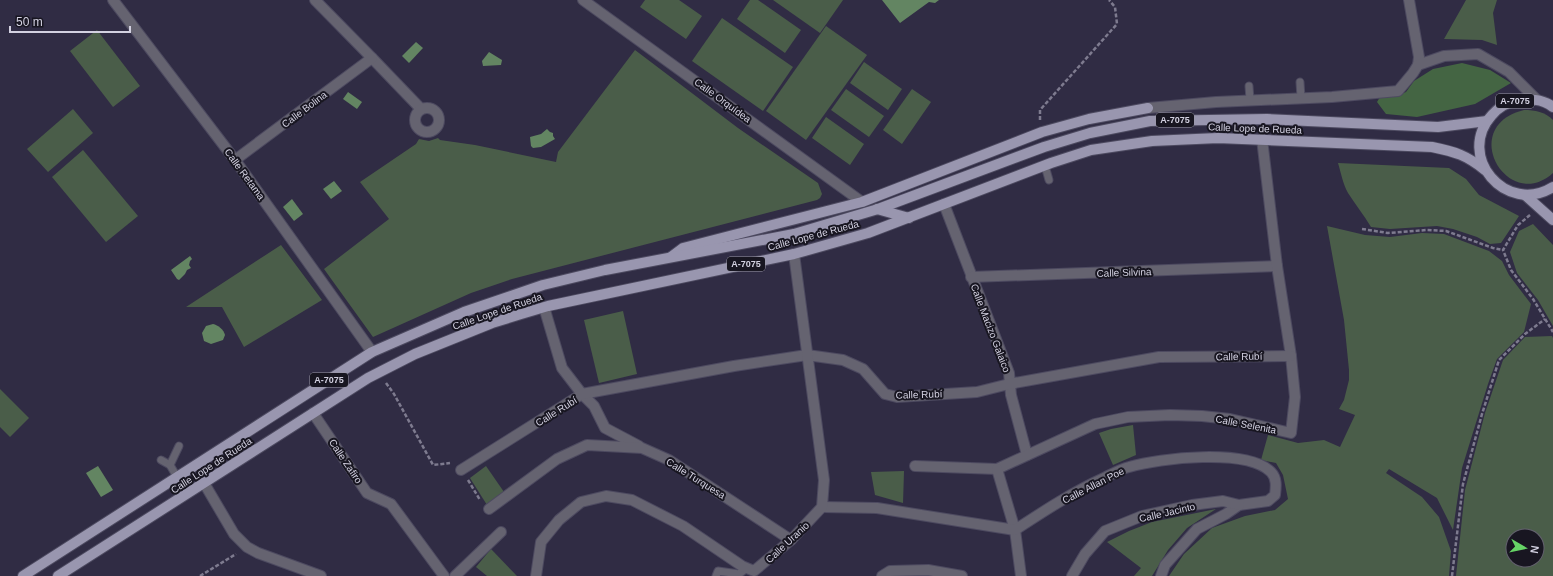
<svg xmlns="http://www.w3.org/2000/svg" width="1553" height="576" font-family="Helvetica,sans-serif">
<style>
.green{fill:#4a5d49;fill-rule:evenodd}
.forest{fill:#446543}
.water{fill:#638562}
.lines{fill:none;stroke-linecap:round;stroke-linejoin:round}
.service-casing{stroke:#4d4a60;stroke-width:9}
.minor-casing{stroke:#4d4a60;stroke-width:12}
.tertiary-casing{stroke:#4d4a60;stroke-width:12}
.primary-casing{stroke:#4d4a60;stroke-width:12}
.path{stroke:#7e7b8f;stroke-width:2.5;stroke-dasharray:4 2;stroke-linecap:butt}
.service{stroke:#656370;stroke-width:7}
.minor{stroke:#656370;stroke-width:10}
.tertiary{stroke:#656370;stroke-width:10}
.primary{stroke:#9996af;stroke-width:10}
.labels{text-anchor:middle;stroke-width:4;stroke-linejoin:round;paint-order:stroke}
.shield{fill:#181621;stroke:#9b99a7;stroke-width:1}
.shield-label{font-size:9px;font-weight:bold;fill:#d3d1e1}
.street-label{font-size:10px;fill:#d3d1e1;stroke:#181621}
</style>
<rect width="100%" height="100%" fill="#302c44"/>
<g class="green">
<path d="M645 0H679L702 16 686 39 640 7Z"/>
<path d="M750 0H758L801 30 785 53 737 19Z"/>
<path d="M773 0H843L820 33Z"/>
<path d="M1466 0H1497L1493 13 1497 45 1482 40 1444 39Z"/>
<path d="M722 18 793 67 763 111 692 61Z"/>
<path d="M826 26 867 55 806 140 766 111Z"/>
<path d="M97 30 140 86 113 107 70 51Z"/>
<path d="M635 50 738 128 818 183 822 194 820 198 817 200 512 279 471 293 373 337 324 269 389 219 360 182 416 144 419 139 429 141 438 138 440 140 475 145 556 162 558 152Z"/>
<path d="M864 62 902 89 888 110 850 83Z"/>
<path d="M846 89 884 116 869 137 831 110Z"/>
<path d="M912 89 931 102 902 144 883 130Z"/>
<path d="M73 109 93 133 48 172 27 149Z"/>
<path d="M1524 110C1535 110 1545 112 1553 120V173C1507 214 1457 126 1524 110Z"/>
<path d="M826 117 864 144 850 165 812 138Z"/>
<path d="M83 150 138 216 106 242 52 177Z"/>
<path d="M1338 163 1449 168 1466 179 1479 195 1519 216 1501 243 1490 244 1477 237 1453 229 1437 226 1390 229 1371 227C1364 215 1355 204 1348 193 1343 184 1341 173 1338 163Z"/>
<path d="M1533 224 1553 245V326L1538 300 1517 273 1510 252 1519 231Z"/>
<path d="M1327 226 1365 235 1390 237 1422 233 1444 234 1489 251 1502 261 1509 275 1531 304 1524 332 1497 359 1488 384 1462 468 1453 530 1437 498 1389 469 1386 473 1422 497 1439 517 1451 551 1449 576H1169L1184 554 1212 528 1245 516 1275 510 1288 499 1283 475 1276 463 1261 460 1268 435 1298 443 1324 440 1340 447 1355 415 1339 409 1344 400 1349 380V370L1344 320Z"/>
<path d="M281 245 322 300 244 347 222 307H186Z"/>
<path d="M623 311 637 374 599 383 584 320Z"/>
<path d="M1552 336 1553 338V576H1456L1465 490 1485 413 1503 360 1525 337ZM1513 536H1537V560H1513Z"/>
<path d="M0 389 29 418 10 437 0 427Z"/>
<path d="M1133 425 1136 455 1113 465 1099 433 1111 429Z"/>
<path d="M486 466 504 492 487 505 470 478Z"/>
<path d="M904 471 903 503 875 495 871 472Z"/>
<path d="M1216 509 1187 528 1168 550 1152 576H1134L1141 568 1107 542 1129 531 1152 522Z"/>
<path d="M491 549 517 576H487L476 567Z"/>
</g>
<path class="forest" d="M1462 63 1490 70 1511 83 1475 104 1417 117 1386 114 1377 102 1380 97H1393L1406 92 1414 81 1433 69Z"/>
<g class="water">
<path d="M882 0H939L935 3 929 2 900 23Z"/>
<path d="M416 42 423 48 409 63 402 56Z"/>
<path d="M489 52 502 60 501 65 483 66 482 61Z"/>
<path d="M348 92 362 102 357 109 343 99Z"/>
<path d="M547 129 550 132 553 133V136L555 139 541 147 533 148 531 146 530 137 541 134Z"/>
<path d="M334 181 342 191 331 199 323 189Z"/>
<path d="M292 199 303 214 294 221 283 207Z"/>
<path d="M190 256 192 259 190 261 189 265 191 268 187 270 185 274 179 280 177 279 171 270Z"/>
<path d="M213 324C218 325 224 330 225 335L223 340 211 344 204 341 202 333 206 326Z"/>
<path d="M98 466 113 490 101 497 86 473Z"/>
</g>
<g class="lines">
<defs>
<g id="service">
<path d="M1300 82 1301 98"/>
<path d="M1249 86 1250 100"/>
<path d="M1045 166 1049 180"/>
<path d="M161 460 170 465"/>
<path d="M177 477 170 465 179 446"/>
<path d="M716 576 718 571 739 574 747 568"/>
</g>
<g id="minor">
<path d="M113 0 235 160 372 352"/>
<path d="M1409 0 1419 57 1418 65"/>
<path d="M372 58 421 109"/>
<path d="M1148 108 1216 102 1332 97 1398 91 1413 73 1418 65 1444 56 1478 54 1509 72 1537 100"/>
<circle cx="427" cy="120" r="12"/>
<path d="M235 160 372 58 315 0"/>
<path d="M944 204 1009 373 1011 395 1027 455"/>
<path d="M971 277 1277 266"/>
<path d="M544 307 562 368 582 394 594 406 605 428 639 446"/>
<path d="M313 413 367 493 391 504 444 576"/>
<path d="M915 466 997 469 1095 424 1128 417 1170 415 1202 416 1230 419 1291 433 1295 397 1291 356 1277 266 1262 139"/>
<path d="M997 469 1015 530 1021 576"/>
<path d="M461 470 582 394 734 366 807 355 843 360 863 369 885 394 897 397 977 392 1009 384 1159 357 1291 356"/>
<path d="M204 483 234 534 247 547 258 553 321 576"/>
<path d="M822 507 877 508 1015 530C1044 511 1073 492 1104 478 1112 474 1121 469 1129 467 1160 458 1247 448 1271 472 1277 478 1276 487 1275 495L1268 501 1239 505 1226 514 1197 529 1165 565 1161 576"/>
<path d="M489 509 557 459 587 445 642 448 669 460 791 540"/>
<path d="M455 576 501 532"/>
<path d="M536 576 541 542 559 520 581 502 606 496 632 500 683 526 742 566 754 571 791 540 822 507 824 480 794 254"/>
<path d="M882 576 890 571 928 570 962 576"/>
<path d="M1072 576 1085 554 1105 531 1142 516 1192 505 1223 501 1239 505"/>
</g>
<path id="tertiary" d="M583 0 862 202"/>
<g id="primary">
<path d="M1553 107C1543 99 1528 98 1515 101 1506 103 1498 108 1492 115 1455 156 1506 216 1553 187"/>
<path d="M1525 195 1553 220"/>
<path d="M877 209 909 218"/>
<path d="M671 257 683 248 862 202 1042 132 1089 119 1148 108"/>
<path d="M23 576 372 352 464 312 543 285 605 270 794 234 878 209 1044 147 1090 133 1150 121 1267 119 1438 127 1487 121"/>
<path d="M58 576 368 378 415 354 492 323 521 314 548 306 794 254 868 233 1051 163 1091 150 1152 141 1218 138 1432 147C1456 152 1466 155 1485 170"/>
</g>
</defs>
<use href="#service" class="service-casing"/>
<use href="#minor" class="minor-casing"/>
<use href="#tertiary" class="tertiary-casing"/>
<use href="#primary" class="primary-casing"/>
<g class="path">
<path d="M1040 120V110L1117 24 1115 7 1109 0"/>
<path d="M1530 215 1518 225 1503 250 1511 270 1533 299 1553 332"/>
<path d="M1362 229 1388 233 1427 230 1446 231 1493 248 1503 250"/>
<path d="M386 383 394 394 433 465 450 463"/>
<path d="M468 480 480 500"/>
<path d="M200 576 236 554"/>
<path d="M1452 576 1463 484 1482 414 1499 360 1525 334 1545 319"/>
</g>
<use href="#service" class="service"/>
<use href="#minor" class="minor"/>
<use href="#tertiary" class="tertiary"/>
<use href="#primary" class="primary"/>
</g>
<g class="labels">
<g class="shield">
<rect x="1496" y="94" width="38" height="14" rx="3"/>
<rect x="1156" y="113" width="38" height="14" rx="3"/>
<rect x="727" y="257" width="38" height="14" rx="3"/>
<rect x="310" y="373" width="38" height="14" rx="3"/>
</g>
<g class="shield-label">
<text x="1515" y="104">A-7075</text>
<text x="1175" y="123">A-7075</text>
<text x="746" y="267">A-7075</text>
<text x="329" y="383">A-7075</text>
</g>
<g class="street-label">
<text transform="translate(723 100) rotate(36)" y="4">Calle Orquídea</text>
<text transform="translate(304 109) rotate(-37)" y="4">Calle Bolina</text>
<text transform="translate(1255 128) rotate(2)" y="4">Calle Lope de Rueda</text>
<text transform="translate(245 174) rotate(54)" y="4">Calle Retama</text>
<text transform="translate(813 235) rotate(-15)" y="4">Calle Lope de Rueda</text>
<text transform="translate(1124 272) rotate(-2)" y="4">Calle Silvina</text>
<text transform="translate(497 311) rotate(-19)" y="4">Calle Lope de Rueda</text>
<text transform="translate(991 328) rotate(69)" y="4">Calle Macizo Galaico</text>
<text transform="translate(1239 356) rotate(-1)" y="4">Calle Rubí</text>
<text transform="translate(919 394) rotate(-2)" y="4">Calle Rubí</text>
<text transform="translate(556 411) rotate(-32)" y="4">Calle Rubí</text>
<text transform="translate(1246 424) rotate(11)" y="4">Calle Selenita</text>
<text transform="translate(346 461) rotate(56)" y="4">Calle Zafiro</text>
<text transform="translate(211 465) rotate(-33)" y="4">Calle Lope de Rueda</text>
<text transform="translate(696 478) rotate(32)" y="4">Calle Turquesa</text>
<text transform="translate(1093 485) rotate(-27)" y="4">Calle Allan Poe</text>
<text transform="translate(1167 512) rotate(-13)" y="4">Calle Jacinto</text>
<text transform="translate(787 542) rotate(-43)" y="4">Calle Uranio</text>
</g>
</g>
<g transform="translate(1525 548) rotate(99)"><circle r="19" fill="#181621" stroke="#63616e"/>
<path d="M0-3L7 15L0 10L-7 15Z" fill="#66d466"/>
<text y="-6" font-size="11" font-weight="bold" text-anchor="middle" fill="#d3d1e1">N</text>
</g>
<path d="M10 26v6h120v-6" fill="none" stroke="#d3d1e1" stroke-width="2"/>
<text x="16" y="26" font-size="12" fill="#d3d1e1" stroke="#181621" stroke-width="3" paint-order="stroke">50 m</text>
</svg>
